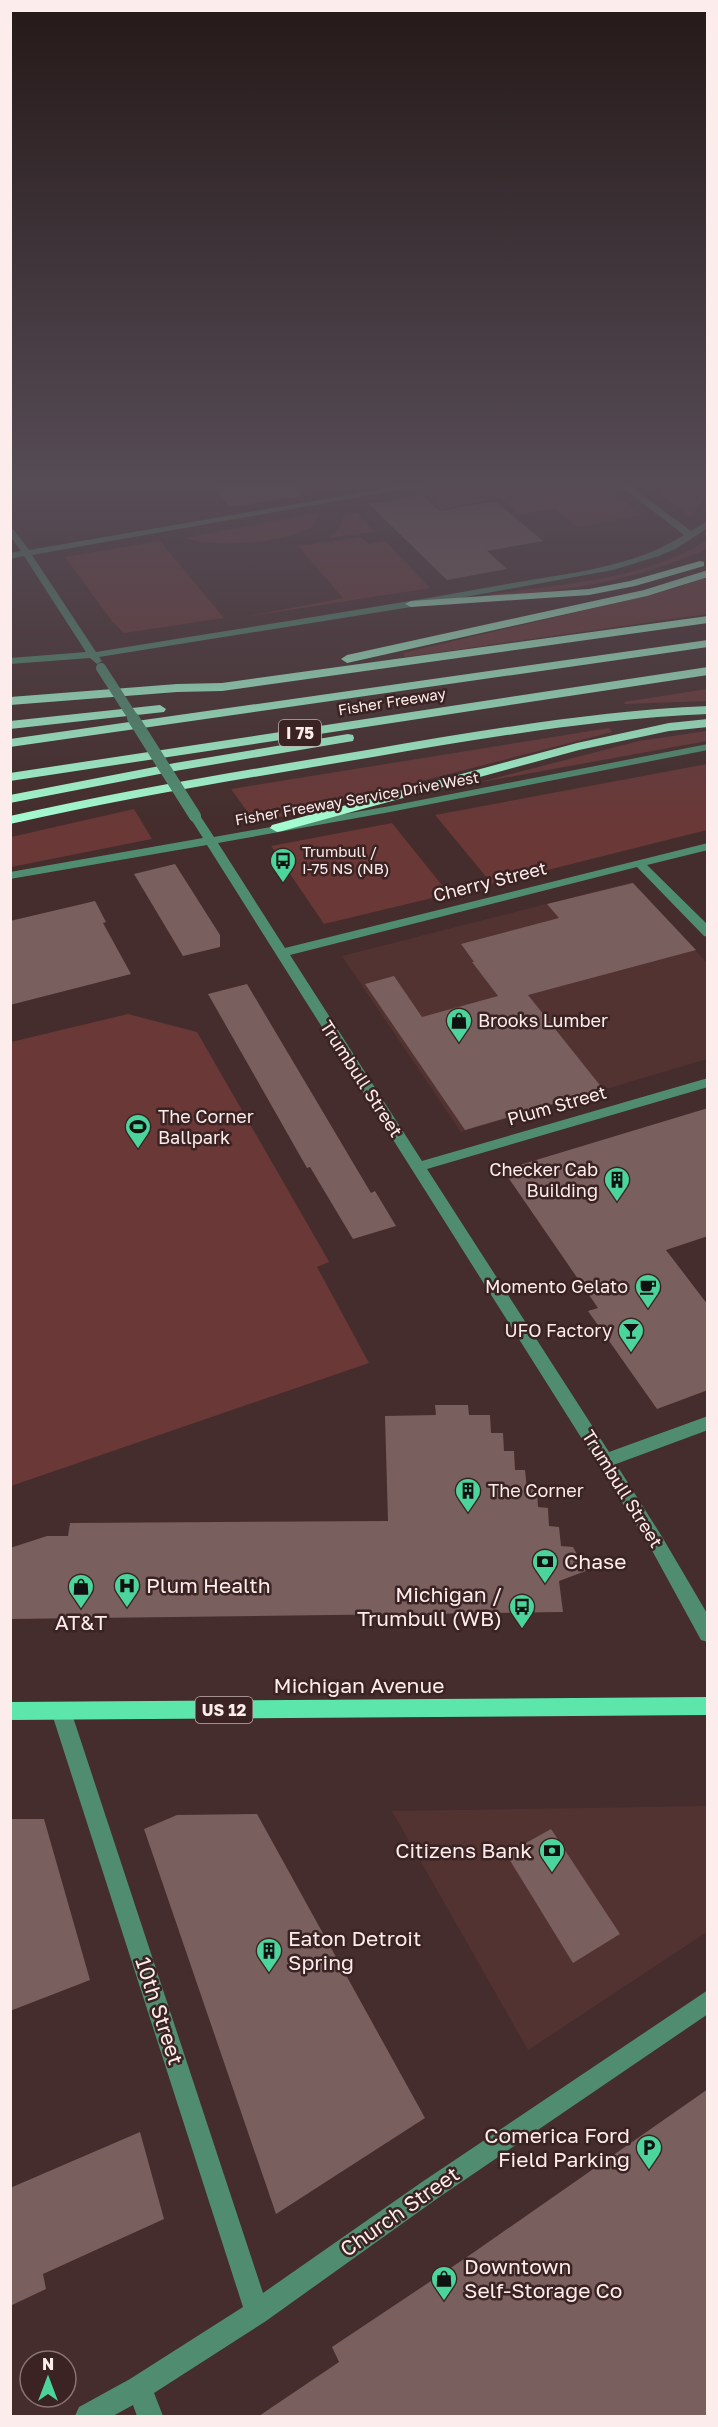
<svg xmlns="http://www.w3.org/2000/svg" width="718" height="2427" font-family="'Golos Text',sans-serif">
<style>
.built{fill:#523332}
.green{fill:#693837}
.building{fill:#795f5d}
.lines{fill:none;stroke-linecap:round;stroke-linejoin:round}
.minor{fill:#508d70;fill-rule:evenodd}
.major{fill:#5ce6ab;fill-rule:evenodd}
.highway{fill:#a4fcd1;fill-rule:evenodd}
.minor-bridge-far1{stroke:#508d70;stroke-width:10}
.minor-bridge{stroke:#508d70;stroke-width:12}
.labels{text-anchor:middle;stroke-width:5;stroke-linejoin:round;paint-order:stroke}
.far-street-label{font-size:15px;fill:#fceceb;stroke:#3a2322}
.far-poi-label{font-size:15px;fill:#fceceb;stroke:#3a2322;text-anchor:start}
.shield{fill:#3a2322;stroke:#c2b0af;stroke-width:1.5}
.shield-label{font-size:16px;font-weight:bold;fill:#fceceb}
.street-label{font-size:18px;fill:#fceceb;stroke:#3a2322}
.poi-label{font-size:18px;fill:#fceceb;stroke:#3a2322;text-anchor:start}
.near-poi-label{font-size:21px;fill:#fceceb;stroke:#3a2322;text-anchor:start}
.near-street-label{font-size:21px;fill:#fceceb;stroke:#3a2322}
</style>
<rect width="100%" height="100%" fill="#442d2c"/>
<g class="built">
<path d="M283 483H389L297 498Z"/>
<path d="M632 882 707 963V1059L461 1132 342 956Z"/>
<path d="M707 1806V1932L528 2050 392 1811Z"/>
</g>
<g class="green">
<path d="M490 483H602L641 515 577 527 555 508 519 515 501 498 441 509 425 494Z"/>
<path d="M697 483H707V496L690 516 656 491Z"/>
<path d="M318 513 312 527C281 544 218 548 184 538Z"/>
<path d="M357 513 375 532 328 538 339 529 344 515Z"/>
<path d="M361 537 369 544 385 541 430 588 245 617 343 598 298 546Z"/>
<path d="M707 540V549C637 580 556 595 479 596 551 585 645 581 707 540Z"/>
<path d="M160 541 224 618 124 633 112 621 65 557Z"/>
<path d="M707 576V614L405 657 403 653 620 602 677 588Z"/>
<path d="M707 689V701L625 704 624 702Z"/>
<path d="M609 728 612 732 286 816 254 821 231 789Z"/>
<path d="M707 731V741L476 783 639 741Z"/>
<path d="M707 764V830L492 884 435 815Z"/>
<path d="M134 809 152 839 11 867V837Z"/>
<path d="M392 823 449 894 324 924 271 846Z"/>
<path d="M128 1014 197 1032 327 1258 329 1262 317 1267 369 1363 11 1486V1042Z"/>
</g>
<g class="building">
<path d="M210 483H299L300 496 230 507Z"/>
<path d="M422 495 440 511 495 501 543 541 487 551 507 569 447 580 369 504Z"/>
<path d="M175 864 220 935V947L183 956 134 874Z"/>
<path d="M633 883 696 950 528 995 603 1089 465 1130 365 984 394 976 422 1017 498 996 472 962H474L461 944 559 918 547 904Z"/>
<path d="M95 901 106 922 103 923 131 974 10 1005V921Z"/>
<path d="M247 984 371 1193 375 1191 396 1226 353 1239 310 1167 307 1168 208 994Z"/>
<path d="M708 1108V1236L666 1250 708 1305V1390L657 1409 588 1311 598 1308 503 1170Z"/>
<path d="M435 1405H468L469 1415H490L491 1433H503L504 1451H514L515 1470H525L527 1489H537L538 1507 548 1508 549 1526 559 1527 561 1546 573 1547 586 1571 559 1581 563 1612 10 1619V1548L47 1536H68L70 1523 388 1521 385 1416 436 1415Z"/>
<path d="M257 1814 425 2118 276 2214 144 1829 177 1815Z"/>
<path d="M10 1819H44L90 1980 10 2011Z"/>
<path d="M551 1829 620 1934 573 1963 506 1854Z"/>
<path d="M708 2089V2416H259L339 2362 332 2347 467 2257Z"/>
<path d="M140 2132 164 2219 43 2274 46 2289 10 2306V2188Z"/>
</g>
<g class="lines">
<g class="minor">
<path d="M419 483H438L32 555 96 652C229 630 363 610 496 586 558 574 630 570 684 535L617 483H626L691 531 708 521V528L677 548 659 556 613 570 411 607 99 657 102 661 97 664 90 658 10 664V658L86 652 24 556 10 559V553L21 551 10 536V525L29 550Z"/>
<path d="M708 744V750L390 812 218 843 285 948 708 843V850L647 865 708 925V937L704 936 637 867 290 955 422 1161 708 1078V1087L427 1169 609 1452 708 1416V1430L616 1464 661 1535 708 1615V1642L701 1640 649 1545 207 845 10 879V872L203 838 189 816 195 813 199 814 214 837 390 806Z"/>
<path d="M61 1702 68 1705 71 1711 263 2293 422 2182 708 1990V2014L438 2198 266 2321 154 2393 163 2416H137L133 2405 113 2416H75L79 2407 130 2379 243 2307 51 1711 54 1705Z"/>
</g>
<path class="major" d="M708 1697V1715L10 1720V1702Z"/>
<g class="highway">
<path d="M700 561 704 562V566L635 586 589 595 411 607 405 604 411 601 589 589 630 581Z"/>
<path d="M708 570V577L647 596 347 663 341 659 347 655 644 590Z"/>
<path d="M708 616V623L222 691 177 692 10 705V697L177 684 222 683Z"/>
<path d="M708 640V647L10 747V739Z"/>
<path d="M708 667V675L10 781V773Z"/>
<path d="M160 705 166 709 164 712 10 729V721Z"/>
<path d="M708 706V714C595 719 485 738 373 757 252 777 131 797 10 824V816C131 789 252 769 373 749 485 730 595 711 708 706Z"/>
<path d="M708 719V727L669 731 579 750 282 831 277 832 270 828 272 825 577 743 669 723Z"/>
<path d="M348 734 353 735 354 738 353 741 175 771 10 803V795L175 763Z"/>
</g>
<path class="minor-bridge-far1" d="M101 668 134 719"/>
<path class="minor-bridge" d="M133 718 195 816"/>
</g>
<linearGradient id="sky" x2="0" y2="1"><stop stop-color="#251918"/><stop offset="0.59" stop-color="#564c56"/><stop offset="1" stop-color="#564c56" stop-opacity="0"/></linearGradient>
<rect width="718" height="823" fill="url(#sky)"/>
<defs>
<symbol id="bus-pin" viewBox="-11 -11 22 30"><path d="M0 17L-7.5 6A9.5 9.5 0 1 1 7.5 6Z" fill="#4bd49b" stroke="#3a2322"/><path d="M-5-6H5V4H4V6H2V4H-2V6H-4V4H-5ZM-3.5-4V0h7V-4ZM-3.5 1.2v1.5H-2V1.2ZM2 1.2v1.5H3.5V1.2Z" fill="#111"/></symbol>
<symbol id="shop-pin" viewBox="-11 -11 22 30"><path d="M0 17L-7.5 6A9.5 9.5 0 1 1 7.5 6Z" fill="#4bd49b" stroke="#3a2322"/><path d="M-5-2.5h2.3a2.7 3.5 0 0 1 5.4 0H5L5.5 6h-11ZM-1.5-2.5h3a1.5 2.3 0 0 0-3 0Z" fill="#111"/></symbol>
<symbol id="stadium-pin" viewBox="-11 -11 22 30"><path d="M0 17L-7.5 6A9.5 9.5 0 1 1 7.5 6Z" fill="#4bd49b" stroke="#3a2322"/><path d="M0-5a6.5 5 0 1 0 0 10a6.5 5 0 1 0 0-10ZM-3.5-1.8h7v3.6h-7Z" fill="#111"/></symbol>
<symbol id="building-pin" viewBox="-11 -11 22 30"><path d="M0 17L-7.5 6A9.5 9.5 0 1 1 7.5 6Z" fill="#4bd49b" stroke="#3a2322"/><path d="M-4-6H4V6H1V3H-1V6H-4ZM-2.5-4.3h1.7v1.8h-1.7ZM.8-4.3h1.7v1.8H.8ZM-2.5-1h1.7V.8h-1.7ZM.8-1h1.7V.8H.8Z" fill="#111"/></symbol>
<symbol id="cafe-pin" viewBox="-11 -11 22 30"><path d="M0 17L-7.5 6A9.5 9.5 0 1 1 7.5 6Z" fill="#4bd49b" stroke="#3a2322"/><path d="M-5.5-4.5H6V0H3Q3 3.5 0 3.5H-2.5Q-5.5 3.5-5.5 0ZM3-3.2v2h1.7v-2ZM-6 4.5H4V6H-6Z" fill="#111"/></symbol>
<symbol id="bar-pin" viewBox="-11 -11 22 30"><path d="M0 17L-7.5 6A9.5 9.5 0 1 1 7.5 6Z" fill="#4bd49b" stroke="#3a2322"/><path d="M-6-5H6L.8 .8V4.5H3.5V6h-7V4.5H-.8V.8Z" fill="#111"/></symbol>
<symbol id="bank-pin" viewBox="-11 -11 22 30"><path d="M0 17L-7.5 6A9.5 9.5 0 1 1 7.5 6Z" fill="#4bd49b" stroke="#3a2322"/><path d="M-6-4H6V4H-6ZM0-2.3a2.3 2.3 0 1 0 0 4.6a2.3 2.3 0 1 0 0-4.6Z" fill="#111"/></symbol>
<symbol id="hospital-pin" viewBox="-11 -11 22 30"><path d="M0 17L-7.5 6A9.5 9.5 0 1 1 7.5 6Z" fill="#4bd49b" stroke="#3a2322"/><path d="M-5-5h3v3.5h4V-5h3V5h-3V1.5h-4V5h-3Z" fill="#111"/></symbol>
<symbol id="parking-pin" viewBox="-11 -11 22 30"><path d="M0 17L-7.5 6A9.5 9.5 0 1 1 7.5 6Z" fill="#4bd49b" stroke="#3a2322"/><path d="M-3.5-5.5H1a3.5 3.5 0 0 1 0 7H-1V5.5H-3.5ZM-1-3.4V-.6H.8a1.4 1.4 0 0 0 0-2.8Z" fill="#111"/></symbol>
</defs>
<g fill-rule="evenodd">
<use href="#bus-pin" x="268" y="846" width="30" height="40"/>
<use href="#shop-pin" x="444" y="1006" width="30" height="40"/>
<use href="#stadium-pin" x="123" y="1112" width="30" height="40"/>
<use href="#building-pin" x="602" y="1165" width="30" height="40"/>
<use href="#cafe-pin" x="633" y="1272" width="30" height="40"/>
<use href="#bar-pin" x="616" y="1316" width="30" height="40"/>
<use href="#building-pin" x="453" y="1476" width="30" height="40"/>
<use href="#bank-pin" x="530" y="1547" width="30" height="40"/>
<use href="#hospital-pin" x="112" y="1571" width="30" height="40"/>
<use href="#shop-pin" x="66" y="1572" width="30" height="40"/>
<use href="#bus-pin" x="507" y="1592" width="30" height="40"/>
<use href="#bank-pin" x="537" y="1836" width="30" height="40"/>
<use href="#building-pin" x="254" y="1936" width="30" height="40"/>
<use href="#parking-pin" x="634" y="2133" width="30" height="40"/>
<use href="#shop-pin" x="429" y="2264" width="30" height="40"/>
</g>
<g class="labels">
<g class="far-street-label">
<text transform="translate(392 702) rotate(-9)" y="5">Fisher Freeway</text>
<text transform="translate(357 799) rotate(-10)" y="5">Fisher Freeway Service Drive West</text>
</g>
<g class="far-poi-label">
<text x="302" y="857">Trumbull /<tspan x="302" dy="17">I-75 NS (NB)</tspan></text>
</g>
<g class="shield">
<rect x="279" y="720" width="42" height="26" rx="4.5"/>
<rect x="195.5" y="1697" width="57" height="26" rx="4.5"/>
</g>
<g class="shield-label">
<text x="300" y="739">I 75</text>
<text x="224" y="1716">US 12</text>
</g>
<g class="street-label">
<text transform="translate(490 882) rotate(-14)" y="6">Cherry Street</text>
<text transform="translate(361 1079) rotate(57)" y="6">Trumbull Street</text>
<text transform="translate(557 1106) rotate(-16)" y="6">Plum Street</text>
<text transform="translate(622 1489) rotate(58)" y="6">Trumbull Street</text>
</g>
<g class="poi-label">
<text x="478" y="1027">Brooks Lumber</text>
<text x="158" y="1123">The Corner<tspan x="158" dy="21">Ballpark</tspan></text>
<text x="598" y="1176" text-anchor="end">Checker Cab<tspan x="598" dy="21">Building</tspan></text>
<text x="628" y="1293" text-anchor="end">Momento Gelato</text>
<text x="612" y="1337" text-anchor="end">UFO Factory</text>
<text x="488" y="1497">The Corner</text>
</g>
<g class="near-poi-label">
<text x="564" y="1569">Chase</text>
<text x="146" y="1593">Plum Health</text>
<text x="502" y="1602" text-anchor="end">Michigan /<tspan x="502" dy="24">Trumbull (WB)</tspan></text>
<text x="81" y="1630" text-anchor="middle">AT&amp;T</text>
<text x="532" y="1858" text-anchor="end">Citizens Bank</text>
<text x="288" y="1946">Eaton Detroit<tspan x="288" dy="24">Spring</tspan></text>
<text x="630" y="2143" text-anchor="end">Comerica Ford<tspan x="630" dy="24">Field Parking</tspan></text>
<text x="464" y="2274">Downtown<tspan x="464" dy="24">Self-Storage Co</tspan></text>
</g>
<g class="near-street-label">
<text x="359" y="1693">Michigan Avenue</text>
<text transform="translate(159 2011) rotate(72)" y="7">10th Street</text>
<text transform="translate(400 2212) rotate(-35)" y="7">Church Street</text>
</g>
</g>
<rect width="718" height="2427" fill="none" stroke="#fceceb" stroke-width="24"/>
<g transform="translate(48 2379)"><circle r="28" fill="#3a2322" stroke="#887372" stroke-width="1.5"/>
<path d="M0-4.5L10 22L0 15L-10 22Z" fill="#4bd49b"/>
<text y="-9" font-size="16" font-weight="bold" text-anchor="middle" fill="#fceceb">N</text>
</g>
</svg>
